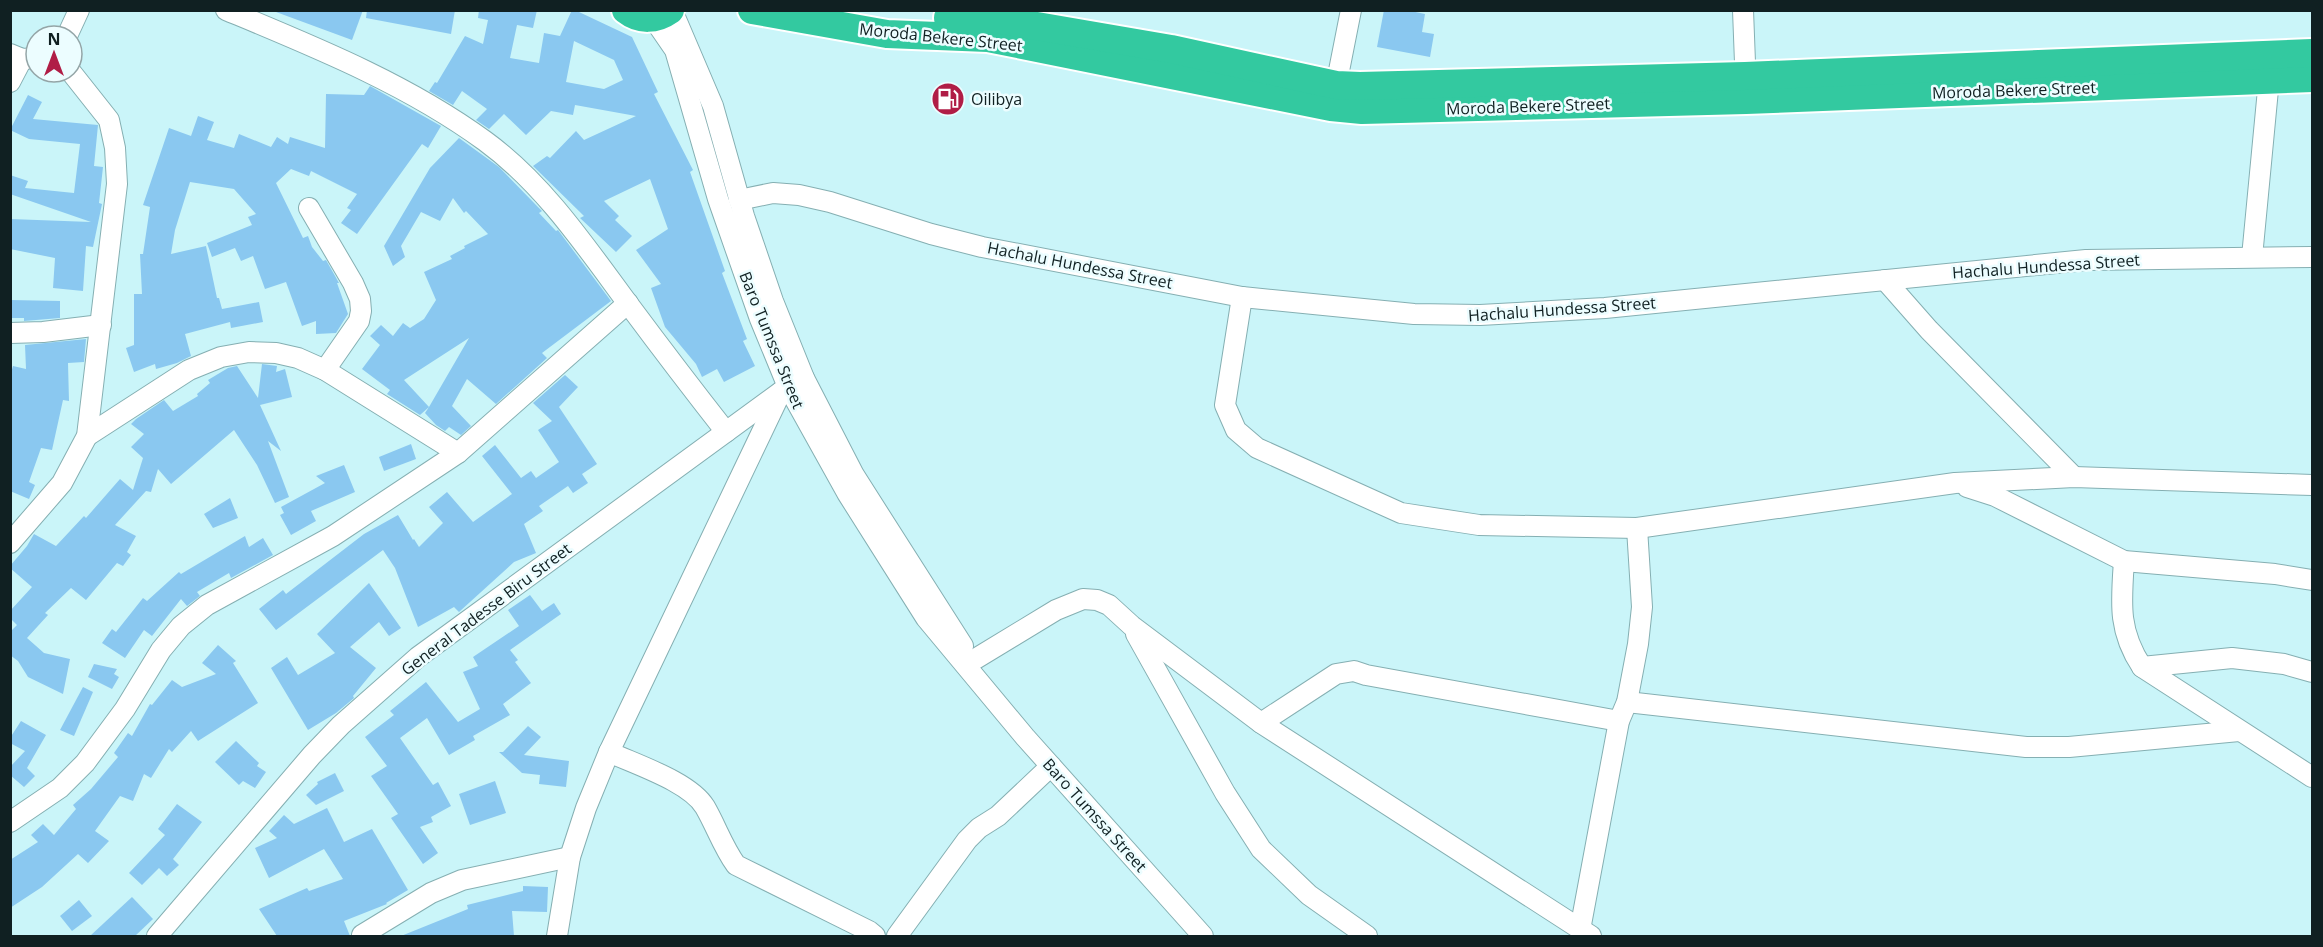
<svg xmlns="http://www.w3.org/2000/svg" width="2323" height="947" font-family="'Open Sans',sans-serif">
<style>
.building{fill:#8ac8f0;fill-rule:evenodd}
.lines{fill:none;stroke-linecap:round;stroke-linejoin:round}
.minor-casing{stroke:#85afb2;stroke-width:22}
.highway-casing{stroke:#fff;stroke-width:32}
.minor{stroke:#fff;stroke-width:20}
.highway{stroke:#33c9a0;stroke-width:28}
.labels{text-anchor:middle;stroke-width:5;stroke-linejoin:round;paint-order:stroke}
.street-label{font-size:16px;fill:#102022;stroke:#ecfdff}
.poi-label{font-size:16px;fill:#102022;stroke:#ecfdff;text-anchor:start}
</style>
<rect width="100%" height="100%" fill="#caf5f9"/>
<g class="building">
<path d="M276 10H363L352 40 276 12Z"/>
<path d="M367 10H455L451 34 366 18Z"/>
<path d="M479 10H537L533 28 517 25 510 58 539 63 544 33 560 36 572 10H579V12L632 37 658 92 654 94 693 170 690 172 725 271 722 273 747 339 743 341 755 366 724 382 717 369 702 377 696 364 665 327 651 288 661 284 636 250 668 229 650 179 604 201 619 216 615 220 632 236 616 252 580 218 584 216 533 166 547 156 550 158 576 131 584 140 636 116 575 105 573 115 551 111 526 135 504 114 489 129 476 120 487 109 462 91 453 105 429 91 435 82 437 83 465 36 483 44 488 20 478 18ZM574 41 614 60 623 80 604 89 566 82Z"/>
<path d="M1384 10H1406L1425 14 1422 32 1434 34 1430 57 1377 47Z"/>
<path d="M370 86 441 126 428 148 422 144 357 234 341 223 351 210 347 208 357 194 311 171 309 176 291 169 276 183 303 238 308 236 312 247 323 261 326 260 339 283H337L348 314 336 333 316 334V321L302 326 286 282 265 289 253 256 241 261 235 248 212 257 207 243 252 225 248 217 256 214 234 189 190 182 175 230 171 254 206 246 217 298H219L222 309 259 302 263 322 231 328 230 322 185 334 191 356 177 363 156 369 155 364 134 372 126 348 134 345V294H142L140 254H143L150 207 143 205 169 128 191 136 198 116 214 122 207 140 234 148 239 134 271 147 277 137 288 144 290 137 325 148 326 94 364 95Z"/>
<path d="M28 95 42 102 33 119 98 125 94 166 103 167 99 203 102 204 93 247 86 246 83 291 53 288 55 258 10 249V219L91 222 10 194V175L28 181 25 188 74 193 80 144 29 139 10 130Z"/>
<path d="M459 138 499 167 536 205 542 211 539 213 556 231 558 230 611 301 542 353 547 358 496 404 467 379 452 406 471 426 461 435 449 427 445 431 436 425 425 413 429 407 420 415 387 394 390 390 362 369 380 345 370 336 381 325 393 336 403 323 410 328 424 319 436 300 424 272 452 259 450 256 465 248 464 246 488 234 466 211 464 213 453 198 440 221 421 212 401 246 405 257 393 266 384 246 430 168ZM469 338 429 407 404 380Z"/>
<path d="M10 300 60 301V318L24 321V318H10Z"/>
<path d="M86 339 84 362 68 363 69 401 63 400 52 450 41 448 29 482 35 485 29 499 10 491V376L13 366 26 369 25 345Z"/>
<path d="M262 364 277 366 276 372 285 369 292 397 260 405 281 451 268 441 289 497 275 503 257 465 234 430 171 484 158 469 151 492 146 491 115 525 136 536 127 552 131 555 123 566 117 563 86 600 71 588 45 613 48 615 27 638 44 653 70 659 63 694 28 677 18 661 10 655V632L17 625 10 618V611L32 587 10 568V566L27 546 34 534 56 546 84 516 86 518 120 479 133 490 143 458 131 447 144 434 131 424 136 419 164 400 173 411 198 396 197 394 210 383 208 380 228 368 237 366 258 398Z"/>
<path d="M565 375 578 387 559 407 597 464 582 474 588 483 573 493 568 486 539 506 543 511 524 524 536 553 514 562 459 612 454 607 418 627 395 568 383 550 276 630 259 609 283 590 286 594 364 534 398 515 413 540 414 539 419 547 443 523 429 507 447 492 473 522 512 494 482 456 495 445 521 478 531 471 536 478 559 462 538 430 552 421 533 403Z"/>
<path d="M411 444 416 459 384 471 379 457Z"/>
<path d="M344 465 355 492 311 511 316 521 291 535 280 515 284 513 281 507 325 483 316 476Z"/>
<path d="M230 498 238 518 213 528 204 514Z"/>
<path d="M245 536 249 547 263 538 273 555 231 578 229 573 197 592 200 596 187 606 181 599 152 636 144 630 125 658 102 643 112 629 116 632 143 598 147 601 179 572 181 574Z"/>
<path d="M369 583 401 628 389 636 379 622 350 647 376 668 353 696 354 698 336 713 308 730 271 668 287 657 298 675 335 653 317 634Z"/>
<path d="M530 595 542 611 554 603 561 614 510 650 518 660 515 662 531 683 503 704 510 715 473 736 475 740 449 755 427 718 400 738 433 785 438 782 451 806 431 817 433 822 420 827 438 853 423 864 391 818 398 814 371 776 387 766 365 737 394 715 390 711 426 682 458 722 480 709 463 672 478 666 473 657 519 626 508 610Z"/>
<path d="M218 645 236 661 233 663 258 703 198 741 191 731 172 752 169 749 151 778 144 774 133 801 120 796 95 831 109 841 88 863 78 854 42 887 10 908V860L38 842 31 835 43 824 54 835 76 809 73 805 91 789 118 757 114 753 128 733 132 736 150 704 152 705 172 680 182 687 216 674 202 663Z"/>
<path d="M94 664 117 669 114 674 119 677 112 689 88 677Z"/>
<path d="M83 687 93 692 74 736 60 730Z"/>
<path d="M21 721 46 735 27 768 35 776 24 787 10 775V767L25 751 10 743V738Z"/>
<path d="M528 726 541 737 524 755 569 761 566 787 539 784 540 775 522 773 499 752H503Z"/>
<path d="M236 741 259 763 257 766 266 772 255 788 243 781 239 785 215 762Z"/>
<path d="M335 773 344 791 316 805 306 795 318 784 317 782Z"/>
<path d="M495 781 506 813 470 825 459 794Z"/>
<path d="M177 804 202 822 173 859 179 865 167 876 159 868 142 885 129 873 165 835 158 829Z"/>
<path d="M327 808 344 842 372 829 408 890 386 903 387 904 344 921 350 936H277L259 909 307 888 309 891 343 879 324 849 269 878 255 848 277 838 269 831 284 815 294 824Z"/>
<path d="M523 886 548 887 547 912 512 911 514 936H401L468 909 467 905 523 891Z"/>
<path d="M132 897 153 919 135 936H90Z"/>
<path d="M79 900 92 916 72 931 60 916Z"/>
</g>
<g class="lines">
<defs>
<g id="minor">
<path d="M226 10C315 47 407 84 485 141 544 184 586 247 629 305 661 348 693 390 726 432"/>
<path d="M672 10 713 106 744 216 773 301 804 378 854 475 963 646"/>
<path d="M1743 10 1746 89"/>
<path d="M653 18 675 50 718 199 760 319 788 387 847 493 926 618 1025 737 1203 936"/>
<path d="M67 36 79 10"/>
<path d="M10 54 22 59 36 58"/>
<path d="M10 82 22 59"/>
<path d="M1334 96 1351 10"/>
<path d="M739 200 773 193 799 195 830 202 931 234 982 247 1242 297 1414 314 1480 315 1605 308 2086 260 2312 257"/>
<path d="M309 208 353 283 360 299 361 311 359 321 325 370"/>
<path d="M2252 257 2269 79"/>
<path d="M1885 280 1929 330 2074 477"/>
<path d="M1242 297 1225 405 1236 430 1257 448 1401 513 1479 525 1637 528 1955 483 2074 477 2312 485"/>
<path d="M10 333 43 332 101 325"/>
<path d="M87 436 189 370 221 357 249 352 276 353 298 358 325 370 458 453"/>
<path d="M1967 487 1995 496 2124 561 2275 574 2312 580"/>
<path d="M10 543 62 483 87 436 117 184 115 148 109 120 71 72"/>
<path d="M2124 561C2121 603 2118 631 2142 667L2312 777"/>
<path d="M1136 634 1225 793 1261 849 1309 895 1367 936"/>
<path d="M972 661 1056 610 1083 599 1097 600 1109 605 1132 626 1261 723 1591 936"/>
<path d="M2142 667 2232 658 2284 664 2312 672"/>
<path d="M1627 702 2026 747H2069L2239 731"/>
<path d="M1261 723 1336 674 1354 671 1366 675 1619 721"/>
<path d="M609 752C637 765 690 782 705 807 716 826 723 847 736 865L869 931 875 936"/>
<path d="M10 822 60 788 85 763 125 709 161 650 181 626 207 605 333 536 458 453 628 303"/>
<path d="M1580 930 1619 721 1627 702 1638 644 1642 607 1637 528"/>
<path d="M362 935 431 893 462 880 570 857"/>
<path d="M157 936 312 755 341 725 418 657 782 391 804 378"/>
<path d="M557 936 570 857 586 808 609 752 781 392"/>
<path d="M897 936 967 840 979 828 998 816 1051 766"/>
</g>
<g id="highway">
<path d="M626 10C640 21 656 20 670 10"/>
<path d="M752 10 887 34 988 38 1331 107 1362 110 1746 100 2312 78"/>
<path d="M948 18H990L1171 49 1336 85 1360 86 1745 76 2312 53"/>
</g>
</defs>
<use href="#minor" class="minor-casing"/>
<use href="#highway" class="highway-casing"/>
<use href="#minor" class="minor"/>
<use href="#highway" class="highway"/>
</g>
<defs>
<symbol id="fuel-disc" viewBox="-11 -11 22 22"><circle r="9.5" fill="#b01d46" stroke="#ecfdff"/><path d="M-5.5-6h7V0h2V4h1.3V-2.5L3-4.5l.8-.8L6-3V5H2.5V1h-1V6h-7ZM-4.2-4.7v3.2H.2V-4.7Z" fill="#fff"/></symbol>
</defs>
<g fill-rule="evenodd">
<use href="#fuel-disc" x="929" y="80" width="38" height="38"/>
</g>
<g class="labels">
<g class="street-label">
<text transform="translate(941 37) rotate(6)" y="6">Moroda Bekere Street</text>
<text transform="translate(2014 90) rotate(-2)" y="6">Moroda Bekere Street</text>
<text transform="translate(1528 106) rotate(-2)" y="6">Moroda Bekere Street</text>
<text transform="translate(1080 265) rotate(11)" y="6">Hachalu Hundessa Street</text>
<text transform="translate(2046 266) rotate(-4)" y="6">Hachalu Hundessa Street</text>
<text transform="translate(1562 309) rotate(-4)" y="6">Hachalu Hundessa Street</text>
<text transform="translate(772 340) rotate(68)" y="6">Baro Tumssa Street</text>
<text transform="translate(486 609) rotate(-37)" y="6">General Tadesse Biru Street</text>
<text transform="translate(1095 815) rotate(48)" y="6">Baro Tumssa Street</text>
</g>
<g class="poi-label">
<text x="971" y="105">Oilibya</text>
</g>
</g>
<rect width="2323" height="947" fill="none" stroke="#102022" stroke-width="24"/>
<g transform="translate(54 54)"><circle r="28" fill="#ecfdff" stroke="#94a5a7" stroke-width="1.5"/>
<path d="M0-4.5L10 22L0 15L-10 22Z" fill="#b01d46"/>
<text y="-9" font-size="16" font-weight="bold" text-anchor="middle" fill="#102022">N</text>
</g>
</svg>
